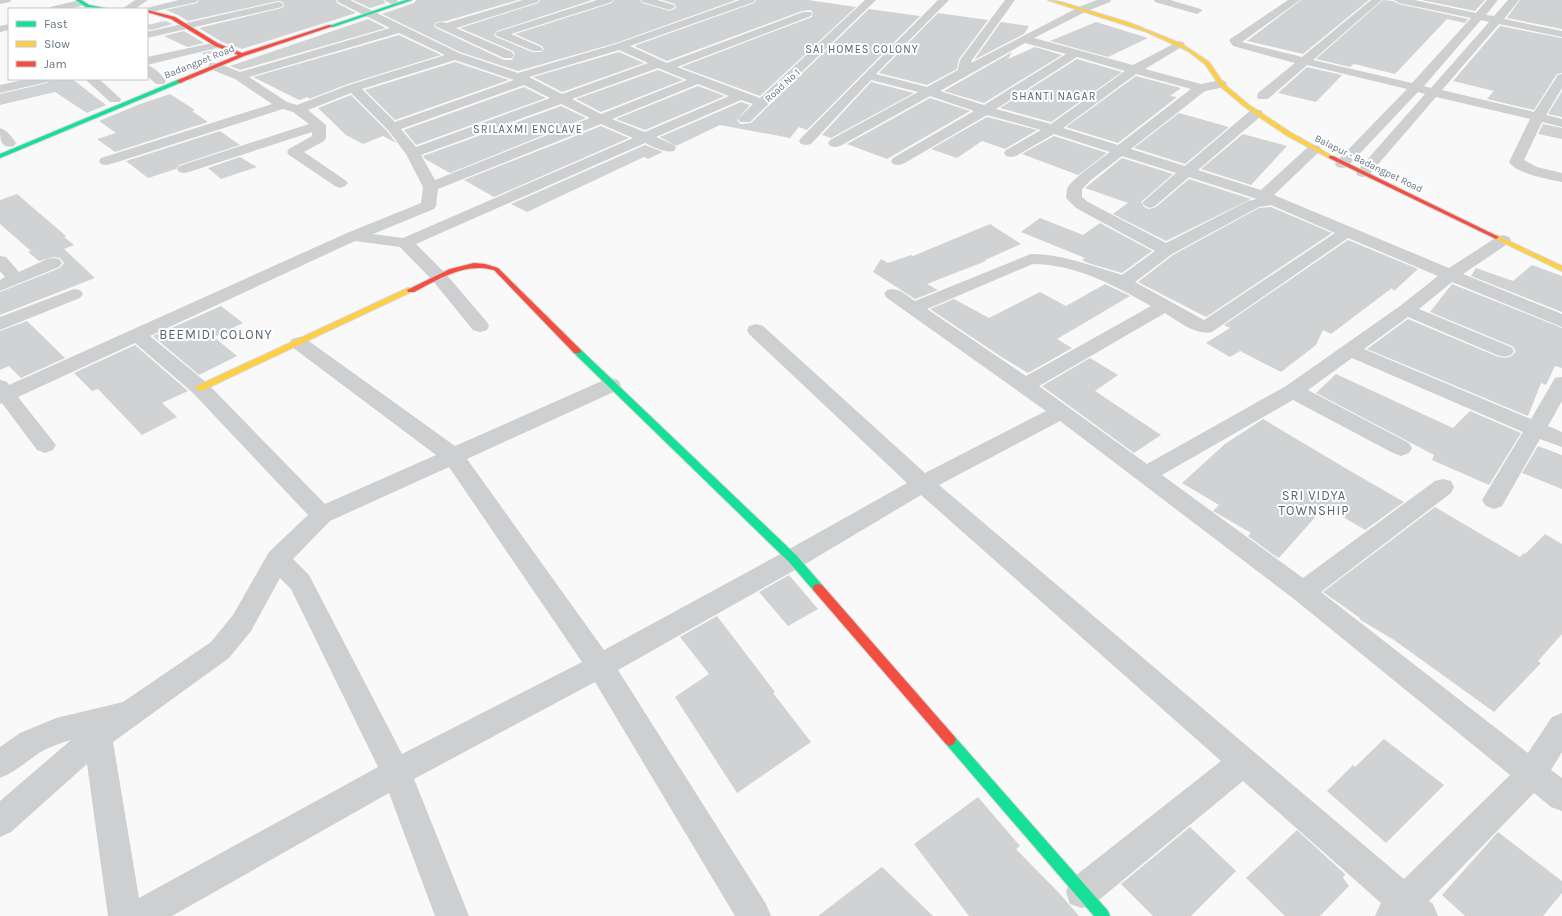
<svg xmlns="http://www.w3.org/2000/svg" width="1562" height="916" font-family="Karla,sans-serif">
<style>
.building{fill:#d0d2d3}
.lines{fill:none;stroke-linecap:round;stroke-linejoin:round}
.fast-casing{stroke:#d5d6d7;stroke-width:2}
.slow-casing{stroke:#d5d6d7;stroke-width:2}
.jam-casing{stroke:#d5d6d7;stroke-width:2}
.street{fill:#cecfd0;fill-rule:evenodd}
.fast{fill:#16e098;fill-rule:evenodd}
.slow{fill:#ffcf43;fill-rule:evenodd}
.jam{fill:#f24e42;fill-rule:evenodd}
.labels{text-anchor:middle;stroke-width:4;stroke-linejoin:round;paint-order:stroke}
.far-street-label{font-size:10px;fill:#657683;stroke:#fff}
.far-neighbourhood-label{font-size:11px;letter-spacing:1px;fill:#57646e;stroke:#fff}
.neighbourhood-label{font-size:13px;letter-spacing:1px;fill:#57646e;stroke:#fff}
</style>
<rect width="100%" height="100%" fill="#f9f9f9"/>
<g class="building">
<path d="M199 0H336L337 3 356 13 242 49 222 42 199 28 282 8 284 6 283 2 278 1 188 21 178 15 166 10 197 3Z"/>
<path d="M353 0H383L386 3 370 8Z"/>
<path d="M416 0H518L446 21 437 22 434 25 436 28 504 60H512L515 54 513 51 460 28 538 3 540 0H592L497 31 494 34 496 37 532 52H541L544 49 542 46 515 34 612 3 614 0H640L642 3 670 11 676 8 675 4 662 0H736L616 43 518 71 460 52 382 14 414 3Z"/>
<path d="M756 0H808L856 7 760 96 681 67 812 17 813 13 811 10 802 11 667 61 634 46 754 3Z"/>
<path d="M1301 0H1369L1303 54 1247 41Z"/>
<path d="M1383 0 1393 1 1399 4 1468 19 1465 23 1447 19 1395 74 1354 64 1350 67 1316 59Z"/>
<path d="M1421 0H1485L1475 11Z"/>
<path d="M1520 0H1562V29L1507 18Z"/>
<path d="M869 9 920 16 807 130 799 127 790 138 720 125 676 146 660 137 741 102 750 105 737 120 740 124 751 123Z"/>
<path d="M938 13 988 20 959 59 957 69 927 85 879 73Z"/>
<path d="M368 19 386 28 240 70 230 66Z"/>
<path d="M165 21 173 24 151 30 147 28V25Z"/>
<path d="M1001 22 1029 26 1024 34 974 60Z"/>
<path d="M1096 22 1148 38 1108 57 1050 41Z"/>
<path d="M1500 26 1562 38V73L1557 74 1534 110 1487 99 1494 91 1453 81Z"/>
<path d="M184 31 204 43 187 47 164 36Z"/>
<path d="M399 35 441 55 348 84 309 99 308 97 299 100 253 77Z"/>
<path d="M1035 47 1062 55 984 103 944 91 1012 52 1008 59Z"/>
<path d="M216 50 228 55 216 60 201 53Z"/>
<path d="M619 52 644 63 562 92 533 77Z"/>
<path d="M1077 59 1122 72 1051 122 1000 108Z"/>
<path d="M455 62 509 80 395 120 365 90Z"/>
<path d="M1307 67 1342 75 1316 102 1278 93Z"/>
<path d="M658 70 683 80 601 112 576 99Z"/>
<path d="M1136 76 1181 88 1170 96 1177 97 1118 143 1066 127Z"/>
<path d="M50 79H72L106 105 87 113 55 92 0 105V94L47 83Z"/>
<path d="M871 82 914 93 831 138 822 135Z"/>
<path d="M698 86 725 96 645 130 616 119Z"/>
<path d="M524 87 546 98 416 145 404 130Z"/>
<path d="M1562 91V117L1548 114Z"/>
<path d="M170 94 195 110 192 111 208 122 115 152 97 139 116 133 99 121 140 104Z"/>
<path d="M351 95 387 131 396 143 383 136 363 144 346 135 318 108Z"/>
<path d="M930 98 970 111 887 159 847 144Z"/>
<path d="M561 106 586 118 450 173 425 159 423 156Z"/>
<path d="M1179 113 1229 127 1185 164 1134 148Z"/>
<path d="M987 117 1037 130 1005 149 982 141 957 158 931 149Z"/>
<path d="M1543 124 1562 128V139L1538 134Z"/>
<path d="M601 126 629 138 494 197 464 180Z"/>
<path d="M220 131 240 145 179 165 176 169 148 178 126 161Z"/>
<path d="M1243 134 1287 146 1251 185 1201 169Z"/>
<path d="M1054 136 1107 153 1078 175 1022 154Z"/>
<path d="M645 145 663 152 648 159 644 157 527 212 511 204Z"/>
<path d="M240 157 257 167 221 179 208 168Z"/>
<path d="M1122 158 1173 174 1141 202 1144 207 1149 209 1156 207 1189 179 1251 199 1166 241 1113 214 1128 203 1085 188Z"/>
<path d="M17 194 66 236 64 237 74 245 64 249 95 278 0 315V292L60 268 64 263 60 258 53 257 39 261 28 252 31 251 0 224V200Z"/>
<path d="M1271 207 1332 233 1206 317 1138 282 1173 255 1259 208Z"/>
<path d="M1040 218 1083 235 1100 223 1152 251 1122 273 1088 263 1082 260 1085 258 1021 232Z"/>
<path d="M990 224 1021 244 985 260 986 261 927 284 938 290 915 299 873 272 881 259 888 263 911 255 913 256Z"/>
<path d="M1348 240 1418 269 1394 291 1392 288 1331 334 1323 330 1316 345 1281 372 1240 351 1230 357 1206 343 1230 328 1224 325Z"/>
<path d="M1532 265 1562 276V312L1471 276 1476 268 1513 281Z"/>
<path d="M1105 284 1130 296 1057 339 1072 348 1028 373 1000 356 930 309 954 299 989 318 1040 292 1066 306Z"/>
<path d="M1452 284 1562 328V368L1555 366 1546 385 1541 383 1528 416 1367 349 1408 319 1496 356 1504 358 1512 356 1516 351 1512 346 1430 312Z"/>
<path d="M221 306 243 323 214 337 237 356 199 375 153 336Z"/>
<path d="M27 321 65 358 21 378 9 366 0 370V331Z"/>
<path d="M135 345 188 391 162 403 177 417 142 435 98 389 92 391 74 373Z"/>
<path d="M1090 358 1118 375 1095 391 1161 435 1134 453 1042 386Z"/>
<path d="M1336 374 1453 428 1470 411 1521 433 1489 485 1432 460 1434 455 1316 393Z"/>
<path d="M1263 419 1352 472 1404 502 1365 530 1325 506 1279 558 1275 556 1248 536 1251 533 1213 511 1219 505 1182 483 1225 444Z"/>
<path d="M1538 446 1562 455V489L1522 473Z"/>
<path d="M1435 507 1520 557 1524 553 1525 554 1545 534 1562 544V634L1538 661 1541 663 1494 712 1394 640 1359 619 1360 618 1323 592Z"/>
<path d="M789 575 818 609 788 626 759 592Z"/>
<path d="M717 616 775 692 773 693 811 742 737 793 675 697 709 674 680 637Z"/>
<path d="M1384 739 1444 785 1386 843 1327 791 1353 765 1355 767Z"/>
<path d="M978 797 1020 846 1016 849 1060 894 1079 916H969L914 844Z"/>
<path d="M1190 827 1236 871 1191 916H1153L1121 884Z"/>
<path d="M1297 830 1345 874 1343 878 1349 886 1320 916H1285L1246 878Z"/>
<path d="M1498 832 1562 881V893L1543 916H1465L1442 895Z"/>
<path d="M882 867 933 916H818Z"/>
</g>
<g class="lines">
<defs>
<g id="fast">
<path d="M76 0H81L89 5 109 9 86 7Z"/>
<path d="M406 0H412L333 27 329 26Z"/>
<path d="M180 79 183 81 182 82 0 158V154Z"/>
<path d="M574 349H580L797 556 822 585 823 588 822 591 818 592 814 591 789 562 574 353 573 351Z"/>
<path d="M950 734 954 736 1108 911 1110 916H1094L946 744 944 740 946 736Z"/>
</g>
<g id="slow">
<path d="M1048 0 1061 2 1130 23 1182 44 1209 62 1224 84 1249 105 1290 132 1334 157 1329 158 1286 135 1245 107 1220 86 1205 64 1188 51 1147 32Z"/>
<path d="M1496 235 1562 266V271L1494 238 1493 237Z"/>
<path d="M408 288H414L415 290 203 390 200 391 196 388 197 386Z"/>
</g>
<g id="jam">
<path d="M147 10 175 17 219 44 242 53 329 25 333 26 244 56 180 83 177 81 178 80 238 55 215 46 171 19 147 12Z"/>
<path d="M1329 156H1333L1499 237 1496 239 1494 238 1329 158Z"/>
<path d="M474 263 485 264 498 268 580 349 581 351 580 353H574L494 270C465 262 439 279 414 292H408L407 290 450 269Z"/>
<path d="M818 584 822 585 954 736 956 740 954 744 950 746 946 744 814 591 813 588 814 585Z"/>
</g>
</defs>
<use href="#fast" class="fast-casing"/>
<use href="#slow" class="slow-casing"/>
<use href="#jam" class="jam-casing"/>
<g class="street">
<path d="M0 0H11L10 2 0 4Z"/>
<path d="M80 0 85 1 86 3 85 5 68 9H49L50 7Z"/>
<path d="M135 0H148L135 9H122Z"/>
<path d="M179 0H198L197 2 147 13V9H142Z"/>
<path d="M337 0H350L459 53 518 73 616 44 740 0H755L754 2 630 46 667 63 803 12H811L812 14 811 16 677 67 760 98 865 0H876L750 122H740L738 119 753 104 741 100 656 137 674 145 676 148 674 151C664 153 654 147 645 143L416 244 445 273 487 322 489 326 487 330 480 332 473 330 433 281 400 247 355 241 150 336 207 383 325 504 436 455 292 347 289 343 292 339 299 337 306 339 455 446 604 380 611 378 618 380 621 385 618 390 467 459 604 650 784 552 907 483 749 334 747 330 749 326 756 324 763 326 925 473 1046 411 887 298 884 294 887 290C898 287 906 295 915 301L1031 254C1062 254 1093 266 1122 275L1155 251 1076 208 1066 198C1067 195 1066 191 1067 189 1071 179 1101 159 1110 152L1054 134 1016 156 1011 157 1006 156 1004 153 1006 150 1041 130 987 115 903 164 898 165 893 164 891 161 893 158 974 111 930 96 840 146 835 147 830 146 828 143 830 140 918 92 871 80 811 144 806 145 801 144 799 141 801 138 938 0H949L876 74 927 87 958 70 960 60 1005 0H1015L972 60 971 63 1079 7 1097 0H1111L1110 2 1087 11 1034 38 1133 65 1179 41 1183 42 1185 44 1183 46 1145 69 1201 84 1221 80 1225 81 1227 84 1225 87 1205 91 1131 149 1185 166 1251 110H1261L1263 113 1261 116 1198 170 1261 190 1309 146 1314 145 1319 146 1321 149 1319 152 1274 195 1449 268 1497 237 1503 235 1509 237 1511 240 1509 243 1463 274 1562 314V327L1452 282 1419 309 1511 347 1514 351 1511 355 1504 357 1497 355 1408 317 1364 349 1531 419 1555 378 1562 377V401L1548 426 1562 432V447L1540 439 1502 506 1494 509 1486 506 1482 500 1523 432 1352 358 1308 390 1409 443 1412 448 1409 453 1401 456 1393 453 1293 400 1162 475 1303 578 1435 481 1443 479 1451 481 1454 487 1451 493 1321 592 1528 753 1552 717 1562 713V752L1551 770 1562 778V811L1551 807 1534 793 1429 901 1433 904 1438 916H1375L1381 903 1243 781 1094 904 1082 908 1070 904 1066 892 1070 880 1221 761 921 495 802 566 618 670 766 904 771 916H735L595 682 414 779 469 916H435L389 793 172 916H108L87 764 11 832 0 837V801L71 740C60 743 49 747 39 753 26 762 15 772 0 778V747L20 733 56 718 123 702 211 642 233 615 269 552 308 515 193 393 135 343 18 397 56 445 53 450 45 453 37 450 2 403 0 404V380L7 382 9 385 347 233 421 203 423 187 406 154 388 130 351 93 308 110 326 125V138L324 141 304 152 345 180 348 183 345 186 340 188 335 186 289 155 287 152 289 149 312 136V132L189 172 184 173 179 172 177 169 179 166 309 124 293 112 283 109 111 164 106 165 101 164 99 161 101 158 272 104 235 79 210 69 208 66 210 63H218L240 72 390 28 338 2ZM399 33 445 55 349 85 297 105 287 102 249 77ZM1025 43 1066 54 984 105 940 91ZM619 50 648 63 562 94 529 77ZM1077 57 1125 71 1051 124 996 109ZM455 60 514 80 395 122 362 89ZM658 68 687 80 601 114 572 99ZM1136 74 1191 89 1118 145 1063 128ZM698 84 729 96 645 132 612 119ZM524 85 550 98 416 147 401 129ZM561 104 590 118 435 180 421 155ZM601 124 633 138 403 238 373 234 434 209 436 206 438 189ZM1122 156 1176 173 1145 200 1142 203 1145 206 1150 208 1155 206 1189 177 1257 199 1248 201 1166 243 1088 202 1082 197V189L1091 180ZM1271 205 1335 233 1204 320 1135 282 1172 254 1259 207ZM1348 238 1438 276 1400 306 1286 386 1147 464 1039 386 1165 313C1178 321 1196 336 1212 332ZM1033 264C1075 264 1116 286 1151 306L1026 376 927 309ZM1060 421 1294 599 1510 775 1404 879 939 485ZM449 467 582 662 402 754 309 575 293 559 330 521ZM280 578 291 589 378 767 139 898 113 742 229 658 251 631Z"/>
<path d="M384 0H397L398 2 393 5Z"/>
<path d="M523 0H539L538 2 456 28 512 52 514 55 512 58H504L437 27 435 25 437 23 441 22 446 23Z"/>
<path d="M597 0H613L612 2 511 34 541 47 543 49 541 51H533L497 36 495 34 497 32Z"/>
<path d="M641 0H657L674 5 675 7 670 10 642 2Z"/>
<path d="M1154 0H1170L1201 9 1202 11 1197 14 1155 2Z"/>
<path d="M1288 0H1300L1242 42 1302 57 1371 0H1382L1313 60 1412 83 1471 18 1399 3 1394 0H1414L1476 13 1487 0H1498L1486 15 1494 16 1508 0H1519L1504 19 1562 31V37L1499 24 1442 90 1534 112 1558 75 1562 74V88L1546 115 1562 119V127L1542 122 1524 160 1537 167 1562 173V182C1548 179 1517 174 1509 162L1530 119 1436 97 1368 176 1363 177 1358 176 1356 173 1358 170 1425 94 1418 92 1347 167 1342 168 1337 167 1335 164 1337 161 1407 89 1307 65 1268 99H1258L1257 96 1258 93 1295 63 1233 46 1229 40ZM1481 20 1489 22 1431 88 1424 86Z"/>
<path d="M278 2 282 3 283 5 282 7 147 38V32Z"/>
<path d="M9 24V30L0 32V26Z"/>
<path d="M217 42 221 43 223 45 221 47 147 65V57Z"/>
<path d="M147 65C154 67 162 75 166 81L164 84H156L147 76Z"/>
<path d="M27 79H49L47 82 0 93V85Z"/>
<path d="M85 79H99L121 99 120 102H110Z"/>
<path d="M0 128C7 130 12 137 16 143L14 146C0 149 0 139 0 128Z"/>
<path d="M0 256 6 257 19 272 47 259 53 258 59 259 62 263 59 267 0 291V280L5 277 0 271Z"/>
<path d="M74 289 80 290 83 294 80 298 0 330V317Z"/>
</g>
<use href="#fast" class="fast"/>
<use href="#slow" class="slow"/>
<use href="#jam" class="jam"/>
</g>
<g class="labels">
<g class="far-street-label">
<text transform="translate(199 61) rotate(-22)" y="4">Badangpet Road</text>
<text transform="translate(782 85) rotate(-43)" y="4">Road No 1</text>
<text transform="translate(1369 163) rotate(26)" y="4">Balapur - Badangpet Road</text>
</g>
<g class="far-neighbourhood-label">
<text x="862" y="53">SAI HOMES COLONY</text>
<text x="1054" y="100">SHANTI NAGAR</text>
<text x="528" y="133">SRILAXMI ENCLAVE</text>
</g>
<g class="neighbourhood-label">
<text x="216" y="339">BEEMIDI COLONY</text>
<text x="1314" y="500">SRI VIDYA<tspan x="1314" dy="15">TOWNSHIP</tspan></text>
</g>
</g>
<rect x="8" y="8" width="140" height="72" fill="#ffffff" stroke="#c1c8cd"/>
<rect x="16" y="21" width="20" height="6" fill="#16e098" stroke="#c1c8cd"/>
<text x="44" y="28" font-size="12" fill="#657683">Fast</text>
<rect x="16" y="41" width="20" height="6" fill="#ffcf43" stroke="#c1c8cd"/>
<text x="44" y="48" font-size="12" fill="#657683">Slow</text>
<rect x="16" y="61" width="20" height="6" fill="#f24e42" stroke="#c1c8cd"/>
<text x="44" y="68" font-size="12" fill="#657683">Jam</text>
</svg>
